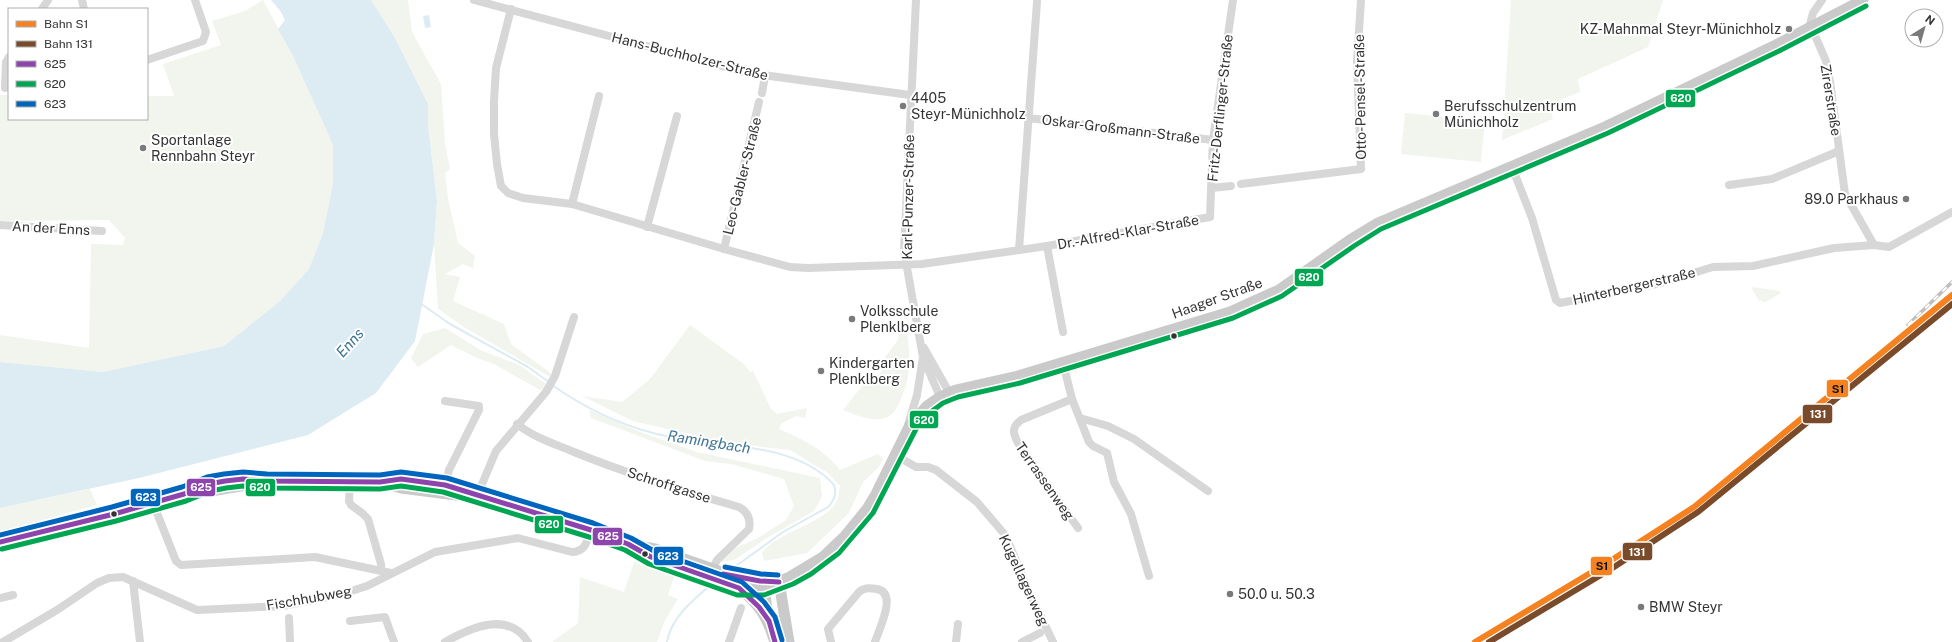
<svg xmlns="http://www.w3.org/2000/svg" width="1952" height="642" font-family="'Public Sans',sans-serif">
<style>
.green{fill:#f1f5ed}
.water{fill:#ddebf3}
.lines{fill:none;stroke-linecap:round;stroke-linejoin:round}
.stream{stroke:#ddebf3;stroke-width:2}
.minor{stroke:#d7d7d7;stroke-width:8}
.major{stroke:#cacaca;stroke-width:11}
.rail-casing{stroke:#bebebe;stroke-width:3.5}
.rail{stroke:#fff;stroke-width:2;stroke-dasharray:6;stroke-linecap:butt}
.bus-1-casing{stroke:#fff;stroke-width:8}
.bus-2-casing{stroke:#fff;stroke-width:8}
.bus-3-casing{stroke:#fff;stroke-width:8}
.bus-1{stroke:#8e44ad;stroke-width:5}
.bus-2{stroke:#00a651;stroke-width:5}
.bus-3{stroke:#0065bd;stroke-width:5}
.rail-1-casing{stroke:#fff;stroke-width:9}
.rail-2-casing{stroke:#fff;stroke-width:9}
.rail-1{stroke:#f58220;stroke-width:6}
.rail-2{stroke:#7a4b2a;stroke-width:6}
.poi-dot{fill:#7a7a7a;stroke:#fff;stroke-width:1.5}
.bus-dot{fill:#333;stroke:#fff;stroke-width:1.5}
.labels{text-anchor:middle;stroke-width:4;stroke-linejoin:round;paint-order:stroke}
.poi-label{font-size:14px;fill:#333;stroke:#fff;text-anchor:start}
.street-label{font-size:14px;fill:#333;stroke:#fff}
.water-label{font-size:15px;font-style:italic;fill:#3f7597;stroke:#fff}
.line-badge{stroke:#fff;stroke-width:1.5}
.badge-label{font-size:11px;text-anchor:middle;font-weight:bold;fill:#fff}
.pale-badge-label{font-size:11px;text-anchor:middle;font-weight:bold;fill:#111}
</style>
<rect width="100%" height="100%" fill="#fff"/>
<g class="green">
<path d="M263 0 292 54 333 145V183L323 233 309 269 280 301 224 346 103 372 0 362V335L89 348 91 244 123 245 125 238 109 220 0 221V95H9V119H147V96H174L163 64 221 45 212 21 245 11Z"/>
<path d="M371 0H408L412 32 441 84 445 144 450 169 445 173 448 199 458 243 475 256 473 268 463 264 445 274 460 277 453 301 504 324 511 344 552 374 550 377 464 327 438 309 434 244 437 201 428 125V104L395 38Z"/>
<path d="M1511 0H1663L1648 47 1578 79 1580 92 1548 104 1553 119 1502 140Z"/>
<path d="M1405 113 1485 121 1481 162 1401 154Z"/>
<path d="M1753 287 1780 291 1781 293 1766 302H1763L1761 300 1759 301 1752 289Z"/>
<path d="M690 325 744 364 750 372 753 371 771 409 777 414 807 408 805 418 796 416 781 424 779 429C804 440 822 448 840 470L878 454 883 459 879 467 863 482 849 513 807 553 764 561 762 553C778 530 830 523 838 498 839 494 839 489 840 486L828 473 790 450 727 443 633 421 582 396 622 402 650 379Z"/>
<path d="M445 328 480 350 519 365 546 384 542 391 494 364 477 358 451 345 418 367 411 358 423 334Z"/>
<path d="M900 329 907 330C910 358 912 377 899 403 897 409 891 417 885 418 871 422 856 415 843 410L871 375 876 378 884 368 882 361 898 340Z"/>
<path d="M589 410 640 432 697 452 820 478 822 496 814 511 767 538 734 560 719 562 733 549 758 538 786 520 794 506 784 479 731 464 705 461 591 418Z"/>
<path d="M90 489 97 505 0 532V508Z"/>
<path d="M634 562 674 577 668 595 678 599 665 620 657 642H552L578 623 580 577 624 592Z"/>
</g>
<g class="water">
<path d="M271 0H371L395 38 428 104V125L437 201 434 244 415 341 376 393 308 435 139 478 0 508V362L103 372 224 346 280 301 309 269 323 233 333 183V145L292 54 278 29 285 20 281 12Z"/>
<path d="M429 15 431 27 425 28 423 16Z"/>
</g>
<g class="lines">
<g class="stream">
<path d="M420 303 450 324 528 367 549 382"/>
<path d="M552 385C582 406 618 424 653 433 708 448 794 439 834 485 837 493 834 501 828 507L783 532 729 571"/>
<path d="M667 642C671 617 695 598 713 583"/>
</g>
<g class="minor">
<path d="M82 0 84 9"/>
<path d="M474 0 748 73 910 95"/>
<path d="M1822 0 1813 13 1810 24 1826 61 1830 81 1845 194 1874 245"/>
<path d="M42 9 48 0"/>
<path d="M511 9 496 68 494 101V134L497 164 501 186 508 193 523 198 572 204 724 249 790 267 808 268 922 264 1047 246 1210 217 1213 140 1233 0"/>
<path d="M147 60 203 41 206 32 195 0"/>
<path d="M5 88 6 62 9 57"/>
<path d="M762 93 765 76"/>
<path d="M1028 118 1213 140"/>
<path d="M1512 167 1532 218 1556 300 1560 303 1661 283 1713 267 1753 266 1834 248 1874 245 1889 247 1952 212"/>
<path d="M1241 184 1361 169 1357 62 1361 0"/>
<path d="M1729 185 1772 179 1839 151"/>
<path d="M1211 188 1231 186"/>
<path d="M572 204 599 96"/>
<path d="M0 225 102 231"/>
<path d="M647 227 677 116"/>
<path d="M1047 246 1063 332"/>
<path d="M724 249 759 102"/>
<path d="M1019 250 1037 2"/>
<path d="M924 348 949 392"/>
<path d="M924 360 940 397"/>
<path d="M1063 363 1072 399 1089 442 1093 446 1107 453 1114 482 1131 514 1149 576"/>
<path d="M1072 399 1021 420C1011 428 1013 433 1018 443L1078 528"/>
<path d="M1080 418 1108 426 1134 439 1208 491"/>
<path d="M517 424C533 437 555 444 574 452 628 474 683 491 739 507 748 512 751 519 749 529L717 560 710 574"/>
<path d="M908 425 917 395 923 357 904 251 916 0"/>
<path d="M895 455 916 467H928L936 470 977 502 1006 536 1025 583 1053 642"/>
<path d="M350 481 349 501 351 505 362 513 368 519 381 564V570"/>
<path d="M444 489 449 470 479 410V406L445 401"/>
<path d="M477 496 496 451 546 392 555 376 574 317"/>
<path d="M153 503 176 561 181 565 315 557 391 573"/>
<path d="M133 581 140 642"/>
<path d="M0 598 13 595"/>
<path d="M289 618 290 642"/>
<path d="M350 621 385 617 394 642"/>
<path d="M3 642 57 610 97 583 109 578 123 577 197 610 283 606 342 594 367 586 435 552 518 538 572 552C586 551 587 541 591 530"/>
<path d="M445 642C470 628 508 610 528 642"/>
<path d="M729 642 741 608"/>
<path d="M831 642 828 629 859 592C865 587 871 588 877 589 898 593 879 629 875 642"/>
<path d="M956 642 958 624"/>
<path d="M1022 642 1040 633"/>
</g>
<g class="major">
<path d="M384 483 401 488 464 496"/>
<path d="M193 494 259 483"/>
<path d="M0 542 114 514 184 494 209 484 225 481 243 479 267 481 380 482 401 479 445 485 477 496 591 530 628 544 651 557 739 588 758 589 771 584"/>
<path d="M628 544 655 549 733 576 760 580 771 584 788 578 823 557 845 536 867 509 876 494 910 425 927 406 940 397 956 390 1018 376 1230 312 1279 290 1350 240 1378 223 1605 127 1776 45 1863 0"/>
<path d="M779 582 789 642"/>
<path d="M739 588C759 604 767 616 775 642"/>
<path d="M768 617 765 595 771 584"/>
</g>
<defs>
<path id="rail" d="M1908 325 1952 282"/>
</defs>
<use href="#rail" class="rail-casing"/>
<use href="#rail" class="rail"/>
<defs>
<g id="bus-1">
<path d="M0 542 114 514 184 494 209 484 225 481 243 479 267 481 380 482 401 479 445 485 591 530 628 544 651 557 739 588 759 607 769 621 775 642"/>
<path d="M723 574 760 581 779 582"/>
</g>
<path id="bus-2" d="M2 549 116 521 186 501 211 491 226 488 243 486 267 488 380 489 401 486 443 492 589 537 625 550 649 564 737 595H764L793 584 811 574 839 553 873 513 916 429 932 411 943 403 958 397 1020 383 1233 318 1282 296 1354 246 1381 229 1608 133 1779 51 1866 6"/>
<g id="bus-3">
<path d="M0 535 112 507 182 487 207 477 224 474 243 472 267 474 380 475 401 472 447 478 593 523 631 538 654 551 742 582 764 602 775 617 782 640"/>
<path d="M725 567 761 574 778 575"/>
</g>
</defs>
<use href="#bus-1" class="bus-1-casing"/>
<use href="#bus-2" class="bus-2-casing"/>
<use href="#bus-3" class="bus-3-casing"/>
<use href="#bus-1" class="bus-1"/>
<use href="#bus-2" class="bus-2"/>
<use href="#bus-3" class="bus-3"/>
<defs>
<path id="rail-1" d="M1475 642 1607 563 1694 507 1952 295"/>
<path id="rail-2" d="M1489 642 1611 569 1698 512 1952 304"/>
</defs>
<use href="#rail-1" class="rail-1-casing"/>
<use href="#rail-2" class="rail-2-casing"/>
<use href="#rail-1" class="rail-1"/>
<use href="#rail-2" class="rail-2"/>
</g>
<g class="poi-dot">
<circle cx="1789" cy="29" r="4"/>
<circle cx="903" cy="106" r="4"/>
<circle cx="1436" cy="114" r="4"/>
<circle cx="143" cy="148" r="4"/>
<circle cx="1906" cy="199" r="4"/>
<circle cx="852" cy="319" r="4"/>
<circle cx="821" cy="371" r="4"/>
<circle cx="1230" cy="594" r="4"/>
<circle cx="1641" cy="607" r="4"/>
</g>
<g class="bus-dot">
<circle cx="1174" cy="336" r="3.5"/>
<circle cx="114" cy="514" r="3.5"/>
<circle cx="645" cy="554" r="3.5"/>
</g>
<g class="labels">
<g class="poi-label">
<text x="1781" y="34" text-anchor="end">KZ-Mahnmal Steyr-Münichholz</text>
<text x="911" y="103">4405<tspan x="911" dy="16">Steyr-Münichholz</tspan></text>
<text x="1444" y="111">Berufsschulzentrum<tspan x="1444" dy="16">Münichholz</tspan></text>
<text x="151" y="145">Sportanlage<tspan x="151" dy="16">Rennbahn Steyr</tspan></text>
<text x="1898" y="204" text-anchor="end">89.0 Parkhaus</text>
<text x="860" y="316">Volksschule<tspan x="860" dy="16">Plenklberg</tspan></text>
<text x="829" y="368">Kindergarten<tspan x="829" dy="16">Plenklberg</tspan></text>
<text x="1238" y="599">50.0 u. 50.3</text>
<text x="1649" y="612">BMW Steyr</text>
</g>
<g class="street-label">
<text transform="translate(690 56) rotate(14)" y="5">Hans-Buchholzer-Straße</text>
<text transform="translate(1360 97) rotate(-91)" y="5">Otto-Pensel-Straße</text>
<text transform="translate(1831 100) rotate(81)" y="5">Zirerstraße</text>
<text transform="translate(1220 108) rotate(-84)" y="5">Fritz-Derflinger-Straße</text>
<text transform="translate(1121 129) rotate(7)" y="5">Oskar-Großmann-Straße</text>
<text transform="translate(742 176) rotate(-76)" y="5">Leo-Gabler-Straße</text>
<text transform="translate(908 197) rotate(-89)" y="5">Karl-Punzer-Straße</text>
<text transform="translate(51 228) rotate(3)" y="5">An der Enns</text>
<text transform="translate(1128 232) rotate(-10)" y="5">Dr.-Alfred-Klar-Straße</text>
<text transform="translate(1634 286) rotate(-13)" y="5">Hinterbergerstraße</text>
<text transform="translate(1217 298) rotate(-20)" y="5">Haager Straße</text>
<text transform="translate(1045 481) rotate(55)" y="5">Terrassenweg</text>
<text transform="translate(669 485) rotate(18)" y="5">Schroffgasse</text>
<text transform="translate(1024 580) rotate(65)" y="5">Kugellagerweg</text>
<text transform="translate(309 598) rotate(-10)" y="5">Fischhubweg</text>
</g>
<g class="water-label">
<text transform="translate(350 343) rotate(-48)" y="5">Enns</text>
<text transform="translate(709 442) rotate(9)" y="5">Ramingbach</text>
</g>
</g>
<g class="line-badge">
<rect x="1665" y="89" width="31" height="19" rx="4" fill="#00a651"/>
<rect x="1294" y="268" width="30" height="19" rx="4" fill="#00a651"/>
<rect x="1826" y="379" width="23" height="19" rx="4" fill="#f58220"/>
<rect x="1802" y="404" width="31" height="20" rx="4" fill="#7a4b2a"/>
<rect x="909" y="410" width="30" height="19" rx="4" fill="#00a651"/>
<rect x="186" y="478" width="30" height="19" rx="4" fill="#8e44ad"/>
<rect x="245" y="478" width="31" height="19" rx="4" fill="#00a651"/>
<rect x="130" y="488" width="31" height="19" rx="4" fill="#0065bd"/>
<rect x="534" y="515" width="30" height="19" rx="4" fill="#00a651"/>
<rect x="592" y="527" width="31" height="19" rx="4" fill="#8e44ad"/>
<rect x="1622" y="542" width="31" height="19" rx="4" fill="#7a4b2a"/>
<rect x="653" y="546" width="31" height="20" rx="4" fill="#0065bd"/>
<rect x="1590" y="556" width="23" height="20" rx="4" fill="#f58220"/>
</g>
<g class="badge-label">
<text x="1681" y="102">620</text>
<text x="1309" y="281">620</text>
<text x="1818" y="418">131</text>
<text x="924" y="424">620</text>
<text x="201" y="491">625</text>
<text x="260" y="491">620</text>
<text x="146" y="501">623</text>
<text x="549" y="528">620</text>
<text x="608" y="540">625</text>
<text x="1637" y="556">131</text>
<text x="668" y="560">623</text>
</g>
<g class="pale-badge-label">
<text x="1838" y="393">S1</text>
<text x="1602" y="570">S1</text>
</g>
<rect x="8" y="8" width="140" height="112" fill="#ffffff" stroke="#adadad"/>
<rect x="16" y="21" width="20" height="6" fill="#f58220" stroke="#adadad"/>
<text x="44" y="28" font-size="12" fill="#333333">Bahn S1</text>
<rect x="16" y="41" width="20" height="6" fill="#7a4b2a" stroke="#adadad"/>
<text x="44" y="48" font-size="12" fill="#333333">Bahn 131</text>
<rect x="16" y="61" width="20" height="6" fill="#8e44ad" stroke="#adadad"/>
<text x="44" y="68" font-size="12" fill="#333333">625</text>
<rect x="16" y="81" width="20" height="6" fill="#00a651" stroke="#adadad"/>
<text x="44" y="88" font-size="12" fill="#333333">620</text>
<rect x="16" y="101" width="20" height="6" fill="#0065bd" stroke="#adadad"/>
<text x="44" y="108" font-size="12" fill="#333333">623</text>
<g transform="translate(1924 28) rotate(37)"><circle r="19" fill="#ffffff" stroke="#adadad"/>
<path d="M0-3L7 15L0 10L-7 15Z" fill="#7a7a7a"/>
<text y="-6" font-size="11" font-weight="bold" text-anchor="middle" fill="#333333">N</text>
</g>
</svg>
